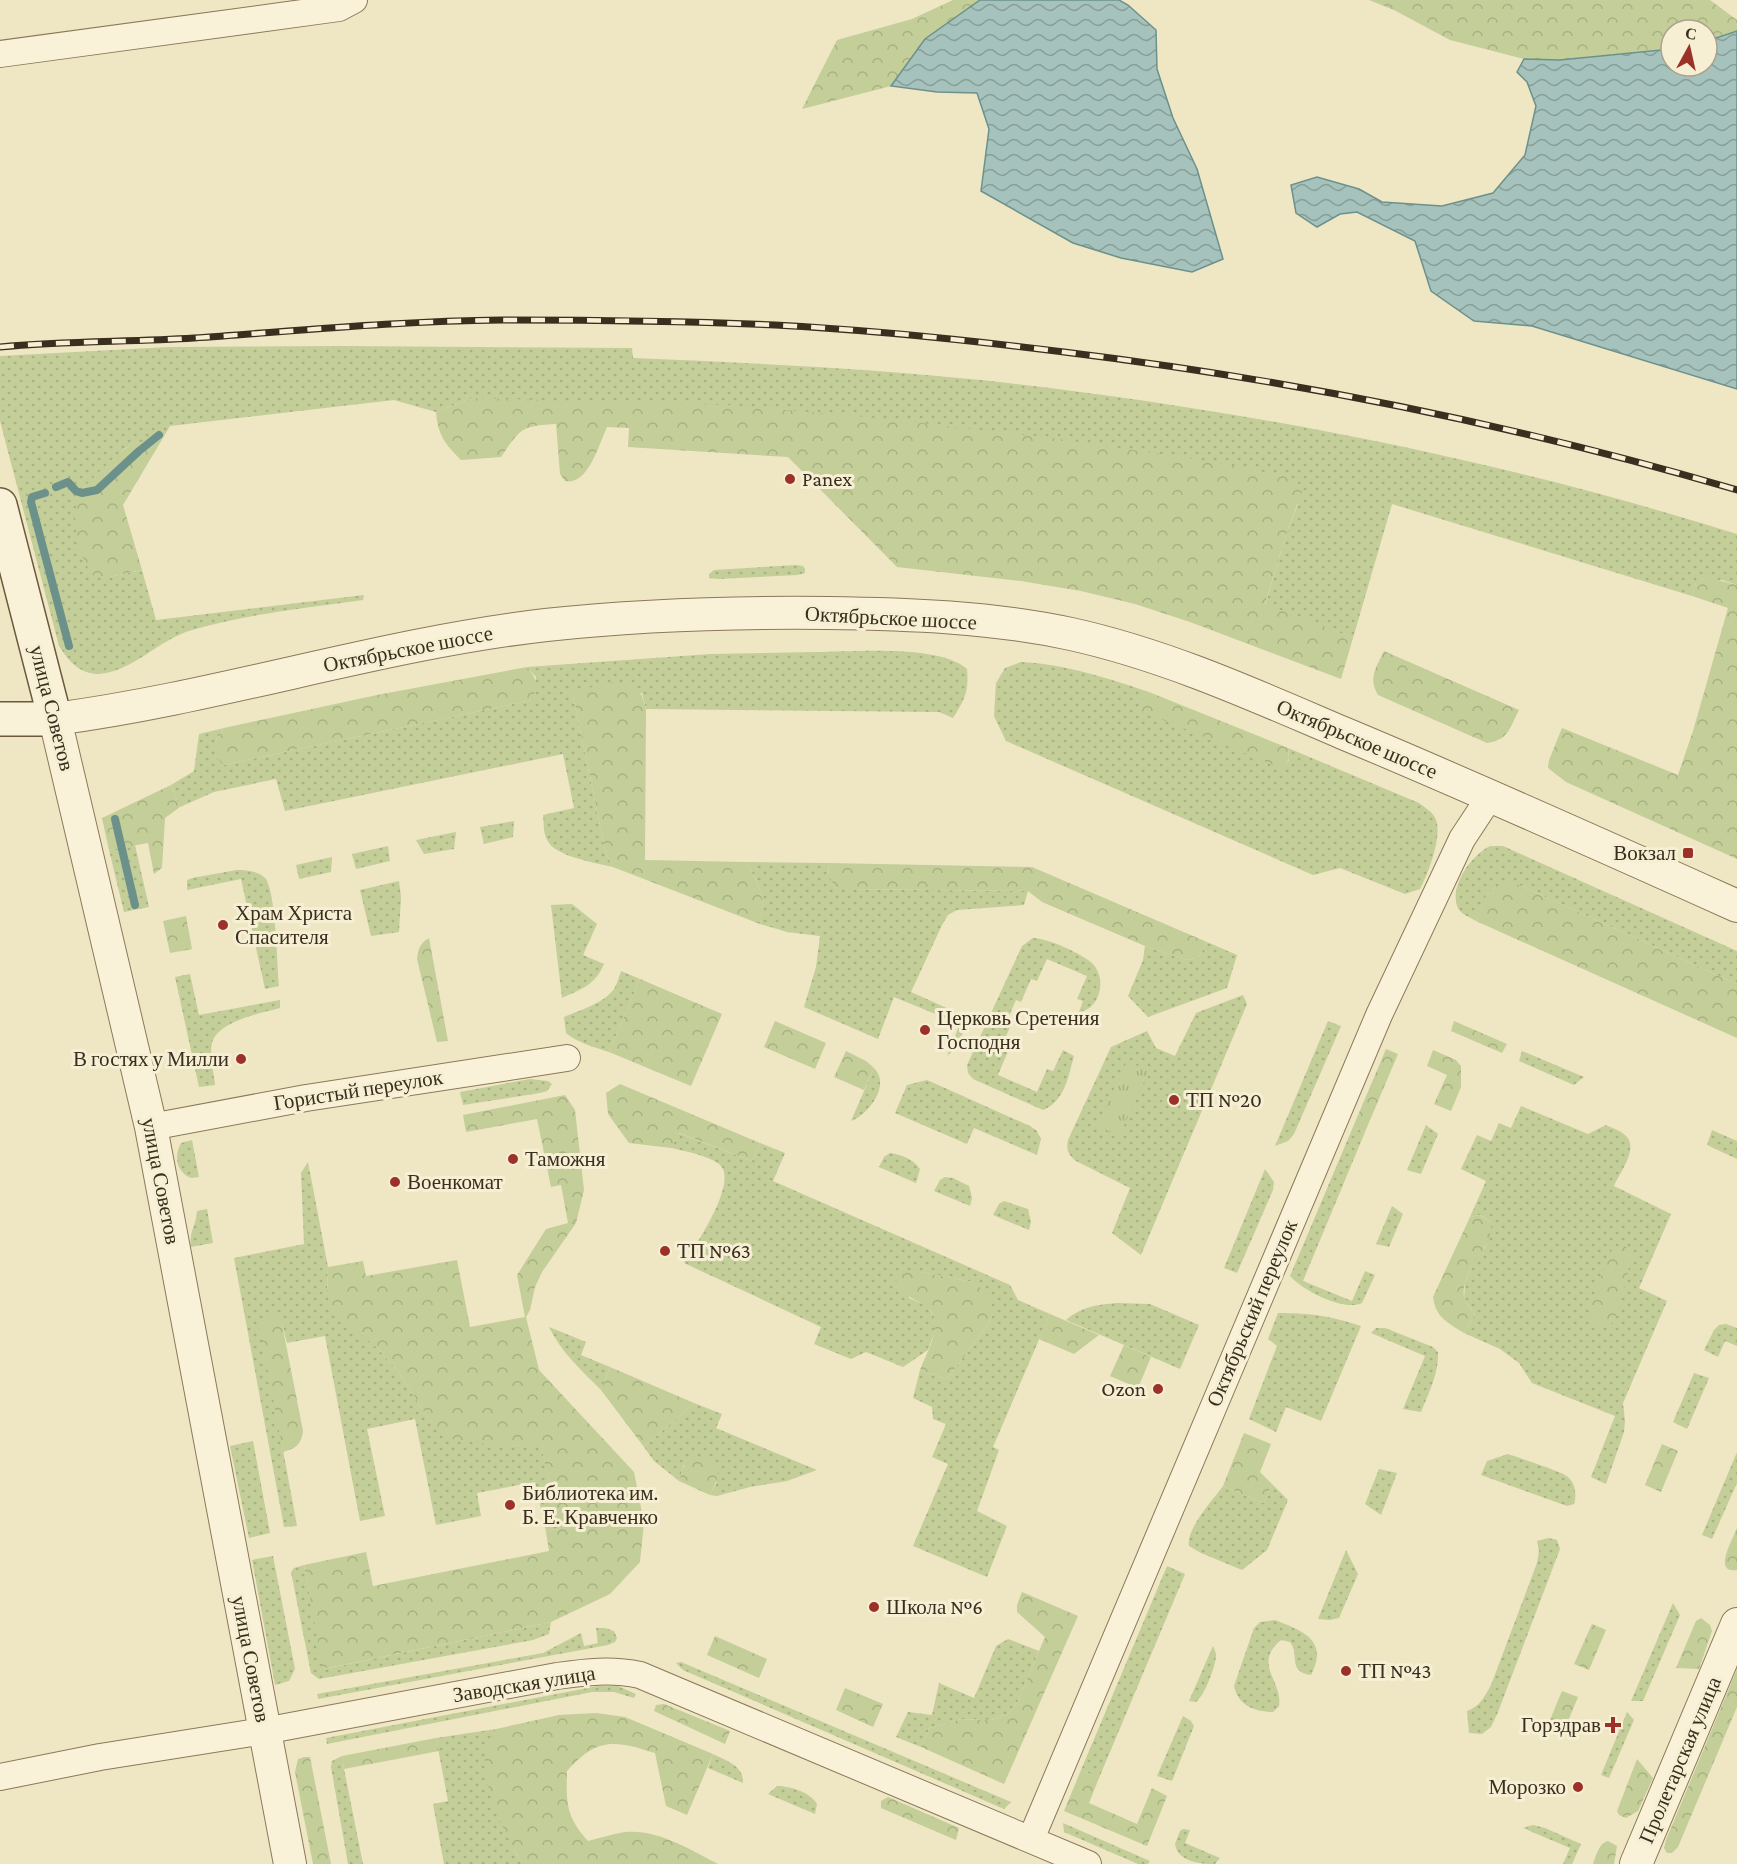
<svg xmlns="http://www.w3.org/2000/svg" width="1737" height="1864" font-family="'Crimson Pro',serif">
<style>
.grass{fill:url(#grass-dots)}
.forest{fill:url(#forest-crowns)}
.park{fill:url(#park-tufts)}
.water{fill:url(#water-waves);stroke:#6c918b;stroke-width:1.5}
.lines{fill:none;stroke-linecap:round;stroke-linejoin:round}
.stream{stroke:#6c918b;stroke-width:8}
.minor-casing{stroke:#8b785a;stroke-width:28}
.tertiary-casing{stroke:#8b785a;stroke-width:34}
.secondary-casing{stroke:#6c593d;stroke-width:36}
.minor{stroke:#faf2d8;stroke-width:26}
.tertiary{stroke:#faf2d8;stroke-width:32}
.secondary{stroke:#faf2d8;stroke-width:33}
.rail-casing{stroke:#3a2e1e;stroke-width:7}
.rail{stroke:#f6efd4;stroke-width:4.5;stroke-dasharray:14;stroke-linecap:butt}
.poi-dot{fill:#9b3128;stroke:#f6efd4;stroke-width:2}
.labels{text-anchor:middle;stroke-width:6;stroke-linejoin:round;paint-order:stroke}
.poi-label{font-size:21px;fill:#3a2e1e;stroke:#f6efd4;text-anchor:start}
.street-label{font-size:21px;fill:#3a2e1e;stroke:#f6efd4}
</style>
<defs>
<pattern id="grass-dots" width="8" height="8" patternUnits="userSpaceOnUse" patternTransform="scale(1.5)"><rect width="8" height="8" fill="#c3ce98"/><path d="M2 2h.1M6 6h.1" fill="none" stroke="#a8b183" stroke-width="1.8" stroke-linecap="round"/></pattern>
<pattern id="forest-crowns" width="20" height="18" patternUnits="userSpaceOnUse" patternTransform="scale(1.5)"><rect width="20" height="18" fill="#c3ce98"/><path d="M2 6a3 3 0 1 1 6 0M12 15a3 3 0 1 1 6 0" fill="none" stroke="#a8b183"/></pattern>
<pattern id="park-tufts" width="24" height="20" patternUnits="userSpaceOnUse" patternTransform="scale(1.5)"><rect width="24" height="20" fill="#c3ce98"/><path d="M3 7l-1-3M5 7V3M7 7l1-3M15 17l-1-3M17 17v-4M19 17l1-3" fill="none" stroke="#a8b183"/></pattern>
<pattern id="water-waves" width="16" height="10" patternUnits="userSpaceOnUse" patternTransform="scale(1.5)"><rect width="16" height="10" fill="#a6c2bc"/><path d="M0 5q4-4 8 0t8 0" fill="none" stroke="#889e98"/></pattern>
</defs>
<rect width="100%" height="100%" fill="#efe6c4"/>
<g class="grass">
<path d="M340 346 632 348 633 358C749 363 865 368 981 380 1237 408 1491 457 1737 534V585L1722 580 1696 583 1692 596 1392 504 1353 638 1265 605 1287 532 1298 504 473 398 436 412 394 400 170 426 160 443 138 442 125 448 80 491 109 577 142 570 156 620 364 595 363 600C306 608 247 614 192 630 159 639 133 672 98 674 79 674 68 660 59 646L0 421V356L169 347Z"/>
<path d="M797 565 803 566 805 569V573L797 575 718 579 709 578V574L714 570Z"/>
<path d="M816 652C854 652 939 644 967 669 969 691 965 699 953 718L939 712 646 709 642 693 572 691 606 854 613 867C596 863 559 857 549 843 543 835 544 824 543 815L574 808 563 754 285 811 276 779 214 792 180 807 171 785 194 771 199 734 224 728 215 742V754L223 765 532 700 536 677 527 667 711 654Z"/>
<path d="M1021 662C1064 664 1108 678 1149 692L1142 697 1283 766 1289 760 1288 748 1419 803C1424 807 1431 811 1434 816 1445 831 1428 874 1420 889L1405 894 1340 868 1313 875 1006 741 994 716 996 683 1005 668Z"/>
<path d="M514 821 513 837 484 844 480 827Z"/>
<path d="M456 832 454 849 424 854 416 840Z"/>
<path d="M135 845 149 907 124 912 109 850Z"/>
<path d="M388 846 390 861 356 869 352 854Z"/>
<path d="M1490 846H1503L1737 951V984L1517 884C1487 883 1485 896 1476 921 1469 917 1460 914 1457 906 1450 884 1472 855 1490 846Z"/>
<path d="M332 857 331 872 299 879 296 865Z"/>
<path d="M746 862 828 863 829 876 848 889 1028 891 1024 905 957 910 948 915 942 925 911 992 969 1018C963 1031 959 1047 947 1056L960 1024 894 997 878 1039 804 1007 816 967 820 936 787 932 760 924C766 894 760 887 746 862Z"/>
<path d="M237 870C246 870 258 871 265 878 276 890 277 966 279 986L265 989 241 879 187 890V880L192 878Z"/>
<path d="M399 881 401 897 399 932 371 936 360 890Z"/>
<path d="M572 904 597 924 583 955 604 964C595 985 582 989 562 998L551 905Z"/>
<path d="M1033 938C1047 938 1083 954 1093 964 1107 980 1100 1009 1079 1012L1083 1001 1077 999 1087 976 1047 959 1037 981 1031 979 1021 1002 1016 1000 1005 1025 1010 1027 1001 1048 1008 1051 998 1075 1037 1092 1047 1069 1053 1071 1063 1050 1074 1056C1068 1077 1065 1101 1043 1110L973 1079 968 1073 967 1065 1022 946Z"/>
<path d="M1207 942 1237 955 1227 988 1148 1017 1128 996 1143 960 1145 946 1188 960 1199 957Z"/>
<path d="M621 971 640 979 609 1052C594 1047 578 1043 566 1033L564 1017C580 1010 603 1004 614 989 617 984 619 977 621 971Z"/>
<path d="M190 974 199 1015 280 1000V1008C261 1013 218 1021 212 1043 209 1055 214 1073 215 1085L199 1087 175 977Z"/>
<path d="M1243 995 1247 1004 1141 1255 1112 1233 1130 1188 1076 1161C1068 1155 1066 1150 1068 1140L1111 1047 1147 1031 1156 1048 1175 1056 1196 1013Z"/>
<path d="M1328 1021 1341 1026 1294 1134 1288 1141 1275 1146Z"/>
<path d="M1522 1051 1584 1077 1574 1085 1519 1061Z"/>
<path d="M874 1068C891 1085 869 1114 851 1121Z"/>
<path d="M530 1079 548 1081 552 1084 547 1091 540 1093 463 1105 460 1092Z"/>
<path d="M927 1080 1030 1126 1037 1131 1041 1139 1037 1155 974 1128 967 1144 895 1113 907 1085Z"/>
<path d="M1521 1106 1588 1134 1606 1125C1612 1128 1622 1131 1627 1137 1638 1150 1619 1174 1614 1186L1671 1214 1639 1288 1667 1301 1623 1403 1625 1421 1624 1432 1606 1484 1591 1477 1615 1416 1532 1383 1519 1363 1500 1349 1464 1333 1475 1314 1464 1300 1465 1283 1474 1262 1486 1246 1491 1222 1480 1215 1470 1217 1486 1181 1461 1169 1477 1135 1491 1141 1499 1123 1511 1128Z"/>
<path d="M1426 1125 1438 1134 1421 1174 1407 1170Z"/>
<path d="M1353 1127 1365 1132 1303 1281 1352 1301 1365 1271 1375 1275 1362 1303C1344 1312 1302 1290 1290 1276Z"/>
<path d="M1712 1130 1737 1141V1159L1707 1145Z"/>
<path d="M678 1133 752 1161 760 1143 785 1153 773 1181 1010 1285 1018 1300 1050 1314 993 1447 999 1450 977 1511 1007 1526 987 1577 913 1546 948 1464 932 1457 946 1424 933 1419 932 1407 913 1398 920 1370 947 1379 987 1326 993 1314 973 1282 921 1272H907L909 1298 927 1306 935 1318V1331L928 1350 903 1367 866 1352 851 1359 814 1344 821 1327 684 1263C694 1248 739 1182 720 1165 710 1156 685 1151 671 1148Z"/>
<path d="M192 1140 199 1177 191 1178C176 1172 174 1156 181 1143Z"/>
<path d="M890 1153C902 1155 913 1159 920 1169L916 1183 879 1167 884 1157Z"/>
<path d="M308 1162 328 1267 327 1293 398 1371 428 1418 506 1446 541 1444 559 1529 546 1532 535 1482 477 1493 481 1516 436 1525 415 1419 367 1429 385 1516 360 1521 325 1336 287 1343 282 1324 260 1325 297 1526 284 1527 234 1258 304 1244 301 1173Z"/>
<path d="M1265 1169 1274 1182 1273 1190 1237 1273 1224 1268Z"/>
<path d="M945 1177 953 1178 969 1186 972 1198 970 1206 934 1191 940 1180Z"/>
<path d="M1004 1201 1028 1209 1031 1222 1029 1230 993 1215 999 1204Z"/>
<path d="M1392 1206 1403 1214 1389 1247 1376 1244Z"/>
<path d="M207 1209 213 1243 191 1247C189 1230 196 1227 197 1211Z"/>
<path d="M1118 1303 1150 1304 1199 1325 1180 1369 1066 1320C1083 1306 1096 1305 1118 1303Z"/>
<path d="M1278 1313C1311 1313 1330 1316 1361 1326L1321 1421 1286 1407 1276 1432 1249 1419 1277 1346 1268 1339Z"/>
<path d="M1726 1324 1737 1328V1346L1725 1341 1718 1357 1704 1350 1714 1330 1719 1325Z"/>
<path d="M549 1327 586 1342 581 1355 610 1367 601 1390C582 1371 561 1352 549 1327Z"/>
<path d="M1376 1328H1385L1433 1347 1438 1352C1439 1373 1429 1392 1421 1412L1403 1409 1425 1356 1371 1333Z"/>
<path d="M1694 1373 1709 1378 1687 1429 1673 1422Z"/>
<path d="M694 1403 722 1414 716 1428 817 1470 787 1481 750 1487 717 1496 710 1495 717 1482 684 1465 679 1481 654 1461 644 1447Z"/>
<path d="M253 1441 270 1533 249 1538 230 1446Z"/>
<path d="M1737 1452V1483L1712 1539 1702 1535Z"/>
<path d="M1508 1454C1519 1458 1561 1471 1568 1477 1575 1483 1577 1495 1574 1504L1567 1506 1481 1475 1487 1461Z"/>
<path d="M1379 1469 1397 1473 1381 1515 1365 1504Z"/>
<path d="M1272 1484 1288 1500 1267 1550 1242 1570 1201 1553 1189 1546C1186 1529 1212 1501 1223 1486L1264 1503Z"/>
<path d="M1548 1538 1557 1540 1560 1549 1498 1712 1491 1727 1482 1734 1469 1733 1467 1711C1480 1706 1484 1698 1491 1685L1537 1563 1539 1551 1537 1541Z"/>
<path d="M1346 1550 1358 1574 1339 1618 1330 1620 1318 1619Z"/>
<path d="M273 1556 295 1669 289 1681 275 1685 252 1560Z"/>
<path d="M304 1565 324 1669 551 1622 549 1634 533 1640 319 1679 311 1673 291 1572 294 1568Z"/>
<path d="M1167 1566 1185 1574 1099 1778 1081 1770Z"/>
<path d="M1673 1603 1680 1615 1643 1701H1631Z"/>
<path d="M1275 1620C1303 1631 1329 1640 1311 1675 1287 1672 1300 1654 1290 1642L1281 1640C1252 1664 1283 1681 1279 1706L1273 1712C1254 1712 1238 1705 1234 1686L1254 1628 1260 1622Z"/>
<path d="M596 1628H605L614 1631 617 1638 615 1642 608 1645 318 1699 317 1694 543 1653 581 1633 584 1646 598 1643Z"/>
<path d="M1008 1639 1039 1651 1018 1701 1008 1714 991 1720 961 1719 930 1728 921 1747 896 1737 908 1712 932 1715 939 1683 974 1698 996 1646Z"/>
<path d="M1213 1646C1214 1648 1216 1653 1216 1655 1216 1666 1204 1696 1196 1702L1189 1701Z"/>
<path d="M681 1662 1011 1802 1004 1809 683 1670 676 1663Z"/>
<path d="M598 1686H618L636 1694 634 1698 614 1692H592L327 1744 326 1738Z"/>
<path d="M1627 1712 1634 1720 1609 1778 1601 1775Z"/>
<path d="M1183 1716 1191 1721 1194 1726 1172 1781 1157 1776Z"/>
<path d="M496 1729 486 1750 514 1850 522 1864H444L433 1804 448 1801 436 1738Z"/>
<path d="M713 1754C727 1761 744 1766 743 1783L708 1768Z"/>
<path d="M342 1756 344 1769 363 1864H348L331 1767 332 1761Z"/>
<path d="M777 1786C790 1786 810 1792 817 1804L815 1814 768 1794Z"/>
<path d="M1063 1823 1150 1861 1148 1864H1138L1064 1832Z"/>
<path d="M1533 1825 1545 1828 1581 1844 1572 1864H1563L1570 1848 1523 1828Z"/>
<path d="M1183 1829 1190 1830 1185 1843 1220 1858 1215 1864C1200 1864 1178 1862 1175 1844L1180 1831Z"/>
</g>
<g class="forest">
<path d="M953 0H980L925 39 891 86 802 109 837 40 912 19Z"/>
<path d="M1369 0H1710L1737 20V31L1707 41V30H1671V49L1560 60 1524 59 1450 40 1394 10Z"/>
<path d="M473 398 730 405 887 419 1052 438 1194 459 1285 476 1296 481 1303 489 1287 532 1265 604 1353 638 1341 679 1190 622 1135 604 1081 591 1021 581 897 567 788 457 628 447 629 428 607 427C599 444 588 486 565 481L560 474 556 424C521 426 521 428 501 457L461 460C445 444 438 435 436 412Z"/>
<path d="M138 442 160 443 123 505 142 570 109 577 94 576C78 557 69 517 80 493 83 486 118 453 126 448 129 445 134 444 138 442Z"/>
<path d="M1706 577 1737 585V859L1566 782 1548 768 1549 760 1562 728 1678 775 1693 731 1728 608 1692 596 1696 583Z"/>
<path d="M1384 651 1519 710C1510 727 1509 740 1487 743L1378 695C1368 677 1376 668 1384 651Z"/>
<path d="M527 667C537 678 538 685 532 700L223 765 215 755V742L224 728 377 695Z"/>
<path d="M613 683C636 686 640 685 646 709L645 860 746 862C760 887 766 894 760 924L613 867 606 854 572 691Z"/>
<path d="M1149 692 1288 748 1289 759 1283 767 1274 765 1141 711 1142 697Z"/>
<path d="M171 785 180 807 165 818 162 868 154 874 148 843 109 850 102 818Z"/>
<path d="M828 863 1032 867 1207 942 1199 957 1188 960 1145 946 1042 902 1028 891 848 889 833 883 829 876Z"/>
<path d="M1503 883 1517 884 1737 984V1038L1476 921C1482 903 1484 891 1503 883Z"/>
<path d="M186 916 192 949 170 953 163 921Z"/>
<path d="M429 938 448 1041 437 1042 417 959C418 949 420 943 429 938Z"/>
<path d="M640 979 722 1014 691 1086 609 1052Z"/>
<path d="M775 1021 826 1043 815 1069 764 1047Z"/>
<path d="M1454 1021 1507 1044 1502 1053 1451 1031Z"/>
<path d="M1386 1049 1398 1054 1365 1132 1353 1127Z"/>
<path d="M1433 1050 1456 1060 1461 1066V1087L1451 1111 1434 1104 1447 1075 1427 1066Z"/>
<path d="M846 1051 866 1061 874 1068 864 1090 834 1077Z"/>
<path d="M620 1084 760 1143 752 1161 679 1133 671 1148 629 1143 608 1114 606 1093Z"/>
<path d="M565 1095 575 1110 584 1190 576 1223 542 1272 535 1287 530 1310 526 1317 539 1370 634 1472 644 1523 640 1562 610 1594 551 1622 323 1669 304 1565 366 1552 373 1586 549 1551 546 1532 559 1529 541 1445 506 1446 460 1441 445 1437 428 1418 398 1371 379 1350 331 1308 327 1293 328 1267 363 1261 366 1276 457 1260 470 1327 525 1317 517 1275 546 1229 568 1223 561 1185 551 1187 537 1119 466 1132 463 1115Z"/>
<path d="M1479 1215 1491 1222C1494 1251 1460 1268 1464 1298 1465 1303 1471 1309 1475 1314L1464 1333C1447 1322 1436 1318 1433 1297L1470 1217Z"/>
<path d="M1625 1246 1631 1252V1261L1615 1319 1609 1326 1599 1327 1592 1321 1591 1302 1611 1251 1617 1247Z"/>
<path d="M907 1272H921L973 1282 990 1295 993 1314 987 1326 947 1379 920 1370C927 1352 947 1319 925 1306 915 1299 906 1296 897 1289L896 1278Z"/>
<path d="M275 1312 282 1324 303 1431C301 1445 296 1448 283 1452L259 1325Z"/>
<path d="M1050 1314 1099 1335 1074 1354 1039 1339Z"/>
<path d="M1124 1345 1151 1357 1138 1388 1110 1376Z"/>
<path d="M610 1367 694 1403 644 1447 601 1390Z"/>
<path d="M1244 1433 1271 1444 1260 1472 1272 1484 1264 1503 1223 1486Z"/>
<path d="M1662 1444 1678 1451 1661 1492 1645 1485Z"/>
<path d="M704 1458C724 1468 719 1477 710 1495L679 1481C684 1464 685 1459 704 1458Z"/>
<path d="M1737 1528V1570C1712 1574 1733 1539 1737 1528Z"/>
<path d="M1022 1592 1078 1616 1004 1784 921 1747 930 1728 961 1719 991 1720 1008 1714 1018 1701 1045 1637 1017 1612V1605Z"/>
<path d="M1701 1618 1710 1625 1712 1631 1699 1669 1676 1668 1696 1621Z"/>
<path d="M1592 1624 1606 1630 1589 1670 1574 1664Z"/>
<path d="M715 1636 767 1659 759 1678 707 1655Z"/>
<path d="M1737 1669V1707L1678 1847 1672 1853H1667L1664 1848 1666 1840Z"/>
<path d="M845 1688 883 1704 873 1727 836 1710Z"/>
<path d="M1562 1691 1578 1697 1563 1733 1547 1727Z"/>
<path d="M664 1704 730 1731 725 1744 654 1711 656 1705Z"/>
<path d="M596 1713 625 1717 713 1754 687 1815 666 1806 655 1753C615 1740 597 1737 567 1771 566 1802 566 1817 588 1841 600 1838 613 1834 625 1832 658 1829 691 1850 718 1864H522C506 1836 479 1783 486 1750 488 1743 493 1735 496 1729L559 1715Z"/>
<path d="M436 1738 439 1751 344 1769 342 1756Z"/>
<path d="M304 1757H310L331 1864H313L295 1772 298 1759Z"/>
<path d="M1637 1759 1653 1778 1638 1811 1626 1818 1619 1815 1617 1811Z"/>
<path d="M1081 1770 1099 1778 1089 1803 1137 1824 1152 1788 1167 1796 1147 1846 1064 1811Z"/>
<path d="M888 1797 959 1828 956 1840 881 1808V1801Z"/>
<path d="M1608 1841 1617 1846 1614 1864H1593C1596 1856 1599 1843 1608 1841Z"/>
</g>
<path class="park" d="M1127 1061 1149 1071 1119 1136 1097 1126Z"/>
<g class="water">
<path d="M980 0H1119L1128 5 1156 30 1157 69 1173 118 1197 169 1223 259 1192 272 1121 258 1073 243 981 191 989 129 977 93 937 92 891 86 925 39Z"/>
<path d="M1737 31V389L1532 326 1474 321 1431 291 1415 241 1357 212 1340 214 1317 227 1296 213 1291 185 1317 177 1359 189 1382 202 1442 206 1493 193 1525 155 1536 106 1527 82 1517 72 1524 59 1560 60 1671 49V66H1707V41Z"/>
</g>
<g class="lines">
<g class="stream">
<path d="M56 487 68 482 76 491 82 493 97 490 139 451 159 435"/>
<path d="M45 493 32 497 31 502 69 646"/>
<path d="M115 819 135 905"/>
</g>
<defs>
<g id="minor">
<path d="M0 54 339 8 354 0"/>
<path d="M151 1127 306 1098 567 1058"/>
<path d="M0 1777 100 1757 264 1731 557 1676C586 1672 611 1669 640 1675L1088 1864"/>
<path d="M1031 1839 1379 1015 1462 839 1491 795"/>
</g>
<g id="tertiary">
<path d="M290 1864 151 1127 55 719C221 697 380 644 546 625 639 615 733 612 827 613 908 614 992 617 1071 634 1166 655 1254 695 1343 733 1475 788 1606 847 1737 906"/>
<path d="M1636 1864 1737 1624"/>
</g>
<path id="secondary" d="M0 505 55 719H0"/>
</defs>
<use href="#minor" class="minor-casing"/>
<use href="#tertiary" class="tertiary-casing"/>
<use href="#secondary" class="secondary-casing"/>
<use href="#minor" class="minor"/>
<use href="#tertiary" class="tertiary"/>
<use href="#secondary" class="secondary"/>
<defs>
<path id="rail" d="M0 347C64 341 129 342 194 338 296 331 399 321 502 320 592 320 684 321 775 325 872 330 968 340 1064 352 1292 380 1517 425 1737 490"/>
</defs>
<use href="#rail" class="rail-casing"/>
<use href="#rail" class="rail"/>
</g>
<g class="poi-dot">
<circle cx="790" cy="479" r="6"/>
<rect x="1682" y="847" width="12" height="12" rx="3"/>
<circle cx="223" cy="925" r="6"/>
<circle cx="925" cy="1030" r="6"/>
<circle cx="241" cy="1059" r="6"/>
<circle cx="1174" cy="1100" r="6"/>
<circle cx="513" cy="1159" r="6"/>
<circle cx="395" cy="1182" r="6"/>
<circle cx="665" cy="1251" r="6"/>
<circle cx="1158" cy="1389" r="6"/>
<circle cx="510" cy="1505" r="6"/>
<circle cx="874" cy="1607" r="6"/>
<circle cx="1346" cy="1671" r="6"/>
<path d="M1610 1716h6v6h6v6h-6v6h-6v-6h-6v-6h6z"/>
<circle cx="1578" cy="1787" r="6"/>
</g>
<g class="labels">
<g class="poi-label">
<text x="802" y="486">Panex</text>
<text x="1676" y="860" text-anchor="end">Вокзал</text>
<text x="235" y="920">Храм Христа<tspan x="235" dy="24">Спасителя</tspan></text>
<text x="937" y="1025">Церковь Сретения<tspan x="937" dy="24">Господня</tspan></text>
<text x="229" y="1066" text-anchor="end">В гостях у Милли</text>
<text x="1186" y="1107">ТП №20</text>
<text x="525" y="1166">Таможня</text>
<text x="407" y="1189">Военкомат</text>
<text x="677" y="1258">ТП №63</text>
<text x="1146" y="1396" text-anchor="end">Ozon</text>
<text x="522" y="1500">Библиотека им.<tspan x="522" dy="24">Б. Е. Кравченко</tspan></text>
<text x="886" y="1614">Школа №6</text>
<text x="1358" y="1678">ТП №43</text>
<text x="1601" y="1732" text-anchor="end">Горздрав</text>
<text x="1566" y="1794" text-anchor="end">Морозко</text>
</g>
<g class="street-label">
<text transform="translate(891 618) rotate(3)" y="7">Октябрьское шоссе</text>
<text transform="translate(408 649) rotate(-11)" y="7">Октябрьское шоссе</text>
<text transform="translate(52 708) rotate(76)" y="7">улица Советов</text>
<text transform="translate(1357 739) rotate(23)" y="7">Октябрьское шоссе</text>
<text transform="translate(358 1090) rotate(-9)" y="7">Гористый переулок</text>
<text transform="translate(161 1181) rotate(79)" y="7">улица Советов</text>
<text transform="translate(1252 1313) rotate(-67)" y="7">Октябрьский переулок</text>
<text transform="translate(251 1659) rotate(79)" y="7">улица Советов</text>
<text transform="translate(524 1684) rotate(-9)" y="7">Заводская улица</text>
<text transform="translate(1680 1760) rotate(-67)" y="7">Пролетарская улица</text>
</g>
</g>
<g transform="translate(1689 48) rotate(8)"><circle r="28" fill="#f6efd4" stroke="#aba28b" stroke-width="1.5"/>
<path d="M0-4.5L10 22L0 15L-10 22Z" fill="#9b3128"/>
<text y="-9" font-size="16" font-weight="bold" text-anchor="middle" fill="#3a2e1e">С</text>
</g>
</svg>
